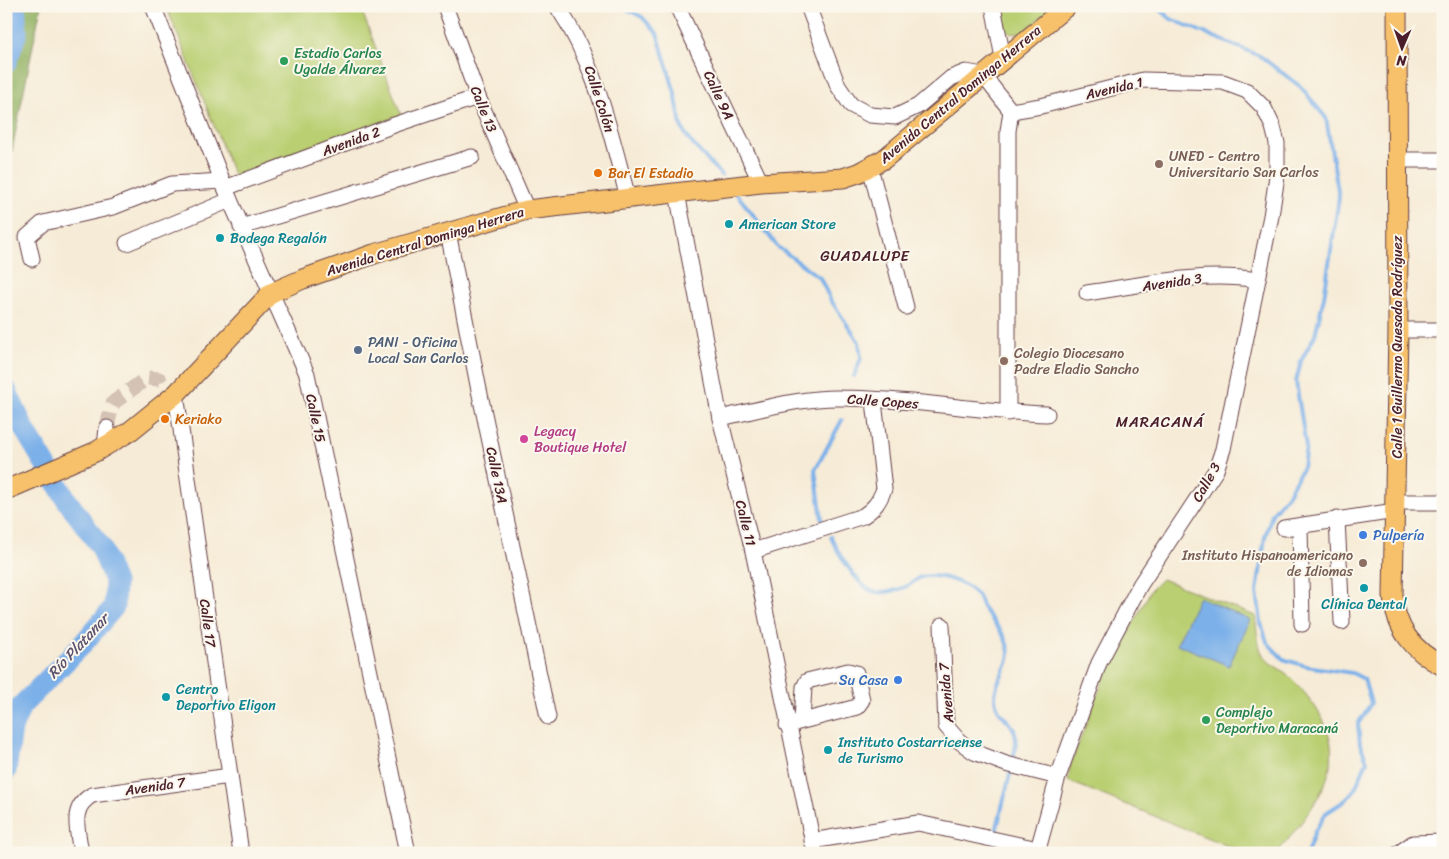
<svg xmlns="http://www.w3.org/2000/svg" width="1449" height="859" font-family="Sriracha,sans-serif">
<style>
.green{fill:#bacf72;stroke:#82774e}
.forest{fill:#93b264;stroke:#6e6848}
.water{fill:#7bb0e9;stroke:#62688a}
.lines{fill:none;stroke-linecap:round;stroke-linejoin:round}
.stream{stroke:#7bb0e9;stroke-width:4}
.river{stroke:#7bb0e9;stroke-width:21}
.minor-tunnel{stroke:#d4c2b4;stroke-width:15;stroke-dasharray:15 8;stroke-linecap:butt}
.minor-casing{stroke:#643e45;stroke-width:17}
.major-casing{stroke:#643e45;stroke-width:21}
.minor{stroke:#fff;stroke-width:15}
.major{stroke:#f6c16b;stroke-width:19}
.leisure-dot{fill:#2e9e5b;stroke:#fbf7ec;stroke-width:2}
.education-dot{fill:#8d6e63;stroke:#fbf7ec;stroke-width:2}
.food-dot{fill:#e8710a;stroke:#fbf7ec;stroke-width:2}
.culture-dot{fill:#0f9aa8;stroke:#fbf7ec;stroke-width:2}
.service-dot{fill:#5c6f8a;stroke:#fbf7ec;stroke-width:2}
.hotel-dot{fill:#d1479c;stroke:#fbf7ec;stroke-width:2}
.shop-dot{fill:#3f7fe0;stroke:#fbf7ec;stroke-width:2}
.labels{text-anchor:middle;stroke-width:4;stroke-linejoin:round;paint-order:stroke}
.leisure-label{font-size:14px;fill:#27864d;stroke:#fbf7ec;text-anchor:start}
.street-label{font-size:14px;fill:#4a1f2b;stroke:#fbf7ec}
.education-label{font-size:14px;fill:#785e54;stroke:#fbf7ec;text-anchor:start}
.food-label{font-size:14px;fill:#c56008;stroke:#fbf7ec;text-anchor:start}
.culture-label{font-size:14px;fill:#0d838f;stroke:#fbf7ec;text-anchor:start}
.service-label{font-size:14px;fill:#4e5e75;stroke:#fbf7ec;text-anchor:start}
.hotel-label{font-size:14px;fill:#b23c85;stroke:#fbf7ec;text-anchor:start}
.shop-label{font-size:14px;fill:#366cbe;stroke:#fbf7ec;text-anchor:start}
.neighbourhood-label{font-size:15px;letter-spacing:1px;fill:#4a1f2b;stroke:#fbf7ec}
.water-label{font-size:15px;font-style:italic;fill:#5b526e;stroke:#fbf7ec}
</style>
<rect width="100%" height="100%" fill="#fbf7ec"/>
<filter id="ink" filterUnits="userSpaceOnUse"><feTurbulence type="fractalNoise" baseFrequency=".02" numOctaves="2"/><feDisplacementMap in="SourceGraphic" scale="10" xChannelSelector="R" yChannelSelector="G"/><feConvolveMatrix kernelMatrix="1 2 1 2 8 2 1 2 1" color-interpolation-filters="sRGB"/></filter>
<filter id="wash" filterUnits="userSpaceOnUse"><feTurbulence type="fractalNoise" baseFrequency=".0096" numOctaves="4" result="noise"/><feDisplacementMap in="SourceGraphic" scale="20" xChannelSelector="R" yChannelSelector="G"/><feGaussianBlur stdDeviation="1.12" result="paint"/><feColorMatrix in="noise" values="0 0 0 0 0 0 0 0 0 0 0 0 0 0 0 0 0 1.4 0 .05"/><feComposite in="paint" operator="in"/></filter>
<g filter="url(#wash)">
<rect width="100%" height="100%" fill="#f6ebd6"/>
<g class="green">
<path d="M166 6H360L401 115 234 176Z"/>
<path d="M1002 6H1052C1041 16 1025 38 1009 33L1005 26Z"/>
<path d="M1162 579 1255 616C1257 628 1257 650 1266 659 1272 666 1282 669 1288 675 1360 746 1333 785 1277 853H1245L1068 781 1070 766 1104 678 1151 590Z"/>
</g>
<path class="forest" d="M6 6H41L6 180Z"/>
<path class="water" d="M1199 597 1250 620 1229 666 1177 644Z"/>
<g class="lines">
<g class="stream">
<path d="M621 6 642 17 657 33 675 93 681 126 689 140 721 175"/>
<path d="M1156 6 1171 19 1260 56 1301 87 1326 118 1339 197 1324 297 1315 335 1301 361 1296 382 1306 447 1303 467 1288 494 1272 514 1265 537 1257 592 1261 623 1267 642 1283 659 1306 666 1352 673 1364 679 1371 703 1358 724 1360 744 1367 761 1355 789 1346 800 1326 813 1315 831 1307 853"/>
<path d="M736 193 778 247 820 278 830 299 859 342 861 358 854 376"/>
<path d="M822 519 815 470 842 420"/>
<path d="M831 537C837 551 857 585 872 591 881 595 900 590 909 585 913 583 917 578 921 577 939 573 966 582 977 595 980 599 981 605 984 609 992 622 1004 631 1008 647 1013 665 994 679 995 698 996 716 1011 718 1015 733 1018 742 1014 754 1012 763"/>
<path d="M995 836 1011 770"/>
<path d="M992 853 994 843"/>
</g>
<g class="river">
<path d="M6 63 17 32 15 6"/>
<path d="M6 389 23 427 68 502 101 547 115 583 114 607 81 646 21 706 12 728 6 771"/>
</g>
</g>
</g>
<g filter="url(#ink)">
<g class="lines">
<path class="minor-tunnel" d="M107 428 111 408 114 402 147 378 159 379 167 391"/>
<defs>
<g id="minor">
<path d="M153 6 230 200 307 374 408 853"/>
<path d="M445 6 478 97 527 210"/>
<path d="M557 6C596 64 610 131 628 198"/>
<path d="M677 6 761 183"/>
<path d="M808 6 838 86 851 105 870 115 895 117 918 106 951 78 966 72 983 75 1011 111"/>
<path d="M993 6 1003 58"/>
<path d="M1011 111 1041 106 1143 80 1223 82 1247 91 1264 108 1273 127 1277 143V176L1271 216 1223 449 1216 470 1140 585 1099 663 1058 777 1037 853"/>
<path d="M1397 160H1443"/>
<path d="M870 167 906 307"/>
<path d="M225 188 394 125 478 97"/>
<path d="M677 193 720 418 753 551 815 853"/>
<path d="M241 227 472 157"/>
<path d="M448 232 478 385 548 717"/>
<path d="M127 243 230 200"/>
<path d="M32 259 27 237 43 223 113 207 172 184 222 181"/>
<path d="M1087 293C1143 285 1201 271 1257 280"/>
<path d="M1398 330H1443"/>
<path d="M176 394 241 853"/>
<path d="M1008 413V131L1011 111"/>
<path d="M720 418C759 410 801 397 841 398 910 398 978 412 1047 414"/>
<path d="M105 446 107 428"/>
<path d="M1395 502H1443"/>
<path d="M1337 519 1342 622"/>
<path d="M1300 526 1302 624"/>
<path d="M1284 528 1395 511"/>
<path d="M753 551 863 516C874 509 879 502 884 489L874 401"/>
<path d="M942 625 946 726 959 741 974 752 1006 764 1058 777"/>
<path d="M787 725 857 707 862 700 856 673 848 671 807 681 804 687 802 721"/>
<path d="M812 841 918 823 1038 849"/>
<path d="M81 853C78 830 69 808 92 795L230 776"/>
<path d="M1399 853 1413 843 1443 842"/>
</g>
<g id="major">
<path d="M1397 6 1398 330 1393 595C1395 628 1414 652 1443 666"/>
<path d="M6 490 95 452 129 432 176 394 271 293 303 279 374 254 527 210 761 183 843 178 858 173 884 159 1067 6"/>
</g>
</defs>
<use href="#minor" class="minor-casing"/>
<use href="#major" class="major-casing"/>
<use href="#minor" class="minor"/>
<use href="#major" class="major"/>
</g>
</g>
<g class="leisure-dot">
<circle cx="284" cy="61" r="5"/>
<circle cx="1206" cy="720" r="5"/>
</g>
<g class="education-dot">
<circle cx="1159" cy="164" r="5"/>
<circle cx="1004" cy="361" r="5"/>
<circle cx="1363" cy="563" r="5"/>
</g>
<g class="food-dot">
<circle cx="598" cy="173" r="5"/>
<circle cx="165" cy="419" r="5"/>
</g>
<g class="culture-dot">
<circle cx="729" cy="224" r="5"/>
<circle cx="220" cy="238" r="5"/>
<circle cx="1364" cy="588" r="5"/>
<circle cx="166" cy="697" r="5"/>
<circle cx="828" cy="750" r="5"/>
</g>
<circle class="service-dot" cx="358" cy="350" r="5"/>
<circle class="hotel-dot" cx="524" cy="439" r="5"/>
<g class="shop-dot">
<circle cx="1363" cy="535" r="5"/>
<circle cx="898" cy="680" r="5"/>
</g>
<g class="labels">
<g class="leisure-label">
<text x="294" y="58">Estadio Carlos<tspan x="294" dy="16">Ugalde Álvarez</tspan></text>
<text x="1216" y="717">Complejo<tspan x="1216" dy="16">Deportivo Maracaná</tspan></text>
</g>
<g class="street-label">
<text transform="translate(1114 88) rotate(-13)" y="5">Avenida 1</text>
<text transform="translate(960 94) rotate(-40)" y="5">Avenida Central Dominga Herrera</text>
<text transform="translate(719 95) rotate(65)" y="5">Calle 9A</text>
<text transform="translate(600 99) rotate(72)" y="5">Calle Colón</text>
<text transform="translate(484 109) rotate(68)" y="5">Calle 13</text>
<text transform="translate(351 141) rotate(-20)" y="5">Avenida 2</text>
<text transform="translate(425 241) rotate(-17)" y="5">Avenida Central Dominga Herrera</text>
<text transform="translate(1172 282) rotate(-8)" y="5">Avenida 3</text>
<text transform="translate(1397 347) rotate(-90)" y="5">Calle 1 Guillermo Quesada Rodríguez</text>
<text transform="translate(883 401) rotate(4)" y="5">Calle Copes</text>
<text transform="translate(316 418) rotate(78)" y="5">Calle 15</text>
<text transform="translate(497 475) rotate(78)" y="5">Calle 13A</text>
<text transform="translate(1206 482) rotate(-61)" y="5">Calle 3</text>
<text transform="translate(746 523) rotate(76)" y="5">Calle 11</text>
<text transform="translate(208 623) rotate(82)" y="5">Calle 17</text>
<text transform="translate(946 693) rotate(-95)" y="5">Avenida 7</text>
<text transform="translate(155 786) rotate(-8)" y="5">Avenida 7</text>
</g>
<g class="education-label">
<text x="1169" y="161">UNED - Centro<tspan x="1169" dy="16">Universitario San Carlos</tspan></text>
<text x="1014" y="358">Colegio Diocesano<tspan x="1014" dy="16">Padre Eladio Sancho</tspan></text>
<text x="1353" y="560" text-anchor="end">Instituto Hispanoamericano<tspan x="1353" dy="16">de Idiomas</tspan></text>
</g>
<g class="food-label">
<text x="608" y="178">Bar El Estadio</text>
<text x="175" y="424">Keriako</text>
</g>
<g class="culture-label">
<text x="739" y="229">American Store</text>
<text x="230" y="243">Bodega Regalón</text>
<text x="1364" y="609" text-anchor="middle">Clínica Dental</text>
<text x="176" y="694">Centro<tspan x="176" dy="16">Deportivo Eligon</tspan></text>
<text x="838" y="747">Instituto Costarricense<tspan x="838" dy="16">de Turismo</tspan></text>
</g>
<g class="service-label">
<text x="368" y="347">PANI - Oficina<tspan x="368" dy="16">Local San Carlos</tspan></text>
</g>
<g class="hotel-label">
<text x="534" y="436">Legacy<tspan x="534" dy="16">Boutique Hotel</tspan></text>
</g>
<g class="shop-label">
<text x="1373" y="540">Pulpería</text>
<text x="888" y="685" text-anchor="end">Su Casa</text>
</g>
<g class="neighbourhood-label">
<text x="865" y="261">GUADALUPE</text>
<text x="1160" y="427">MARACANÁ</text>
</g>
<g class="water-label">
<text transform="translate(78 646) rotate(-47)" y="5">Río Platanar</text>
</g>
</g>
<rect width="1449" height="859" fill="none" stroke="#fbf7ec" stroke-width="25"/>
<g transform="translate(1402 48) rotate(182)" stroke="#fbf7ec" stroke-width="4" paint-order="stroke">
<path d="M0-4L9 19L0 12L-9 19Z" fill="#4a1f2b"/>
<text y="-8" font-size="14" font-weight="bold" text-anchor="middle" fill="#4a1f2b">N</text>
</g>
</svg>
